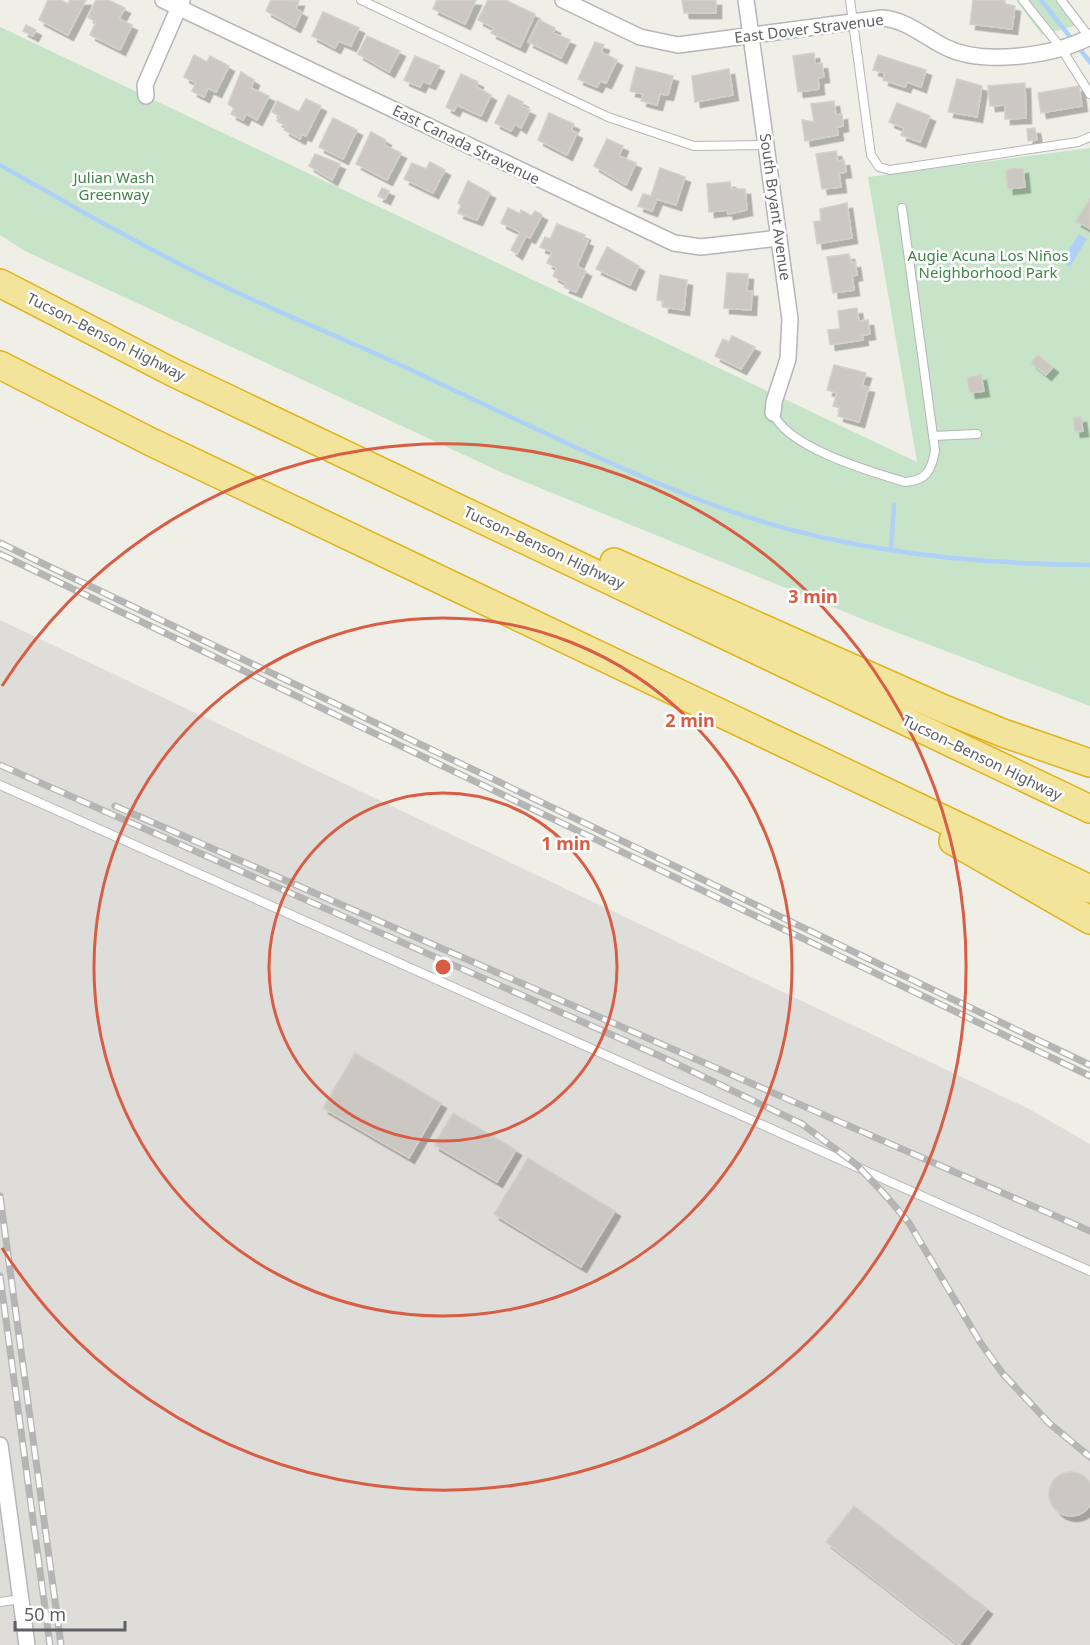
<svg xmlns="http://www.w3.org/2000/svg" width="1090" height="1645" font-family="'Noto Sans',sans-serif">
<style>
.industrial{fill:#deddd9}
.green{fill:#c7e4c9}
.water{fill:#b0d1f7}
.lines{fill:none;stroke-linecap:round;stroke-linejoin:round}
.stream{stroke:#b0d1f7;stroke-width:4.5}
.building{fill:#cbc8c4;stroke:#d3d0c6;stroke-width:1.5;filter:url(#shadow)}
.service-casing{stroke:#b4b6ba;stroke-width:10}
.minor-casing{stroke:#b4b6ba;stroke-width:18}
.motorway-casing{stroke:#e0b317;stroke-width:30}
.service{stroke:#fff;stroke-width:8}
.minor{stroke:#fff;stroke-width:15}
.motorway{stroke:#f3e49b;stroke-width:27}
.rail-casing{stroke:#b5b5b6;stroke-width:7}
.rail{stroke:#fff;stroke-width:4.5;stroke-dasharray:14;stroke-linecap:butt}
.ring{fill:none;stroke:#d95d44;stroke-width:3}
.labels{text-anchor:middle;stroke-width:5;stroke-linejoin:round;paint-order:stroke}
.street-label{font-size:15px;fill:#5f6166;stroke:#fff}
.park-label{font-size:15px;fill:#3f8449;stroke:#fff}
.centre{fill:#d95d44;stroke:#fff;stroke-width:3}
.ring-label{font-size:18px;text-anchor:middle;font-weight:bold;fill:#d95d44;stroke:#fff;stroke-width:5;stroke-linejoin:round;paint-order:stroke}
</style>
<defs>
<filter id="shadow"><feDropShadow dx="5.5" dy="5.5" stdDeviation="0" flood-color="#0004"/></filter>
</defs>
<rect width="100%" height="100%" fill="#efeee7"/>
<path class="industrial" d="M0 620 1029 1109 1090 1144V1645H0Z"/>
<g class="green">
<path d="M1016 0H1068L1085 23 1042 35Z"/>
<path d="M0 27 917 462 868 177 1090 148V706L867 621 503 473 25 251 0 235Z"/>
</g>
<path class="water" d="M1079 234 1087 239 1070 267 1061 262Z"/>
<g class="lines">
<g class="stream">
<path d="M1041 0 1090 62"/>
<path d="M0 165C77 209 154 253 234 291 287 316 342 338 396 363 504 413 612 468 724 509 840 551 968 564 1090 565"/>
<path d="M891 549 894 505"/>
</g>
</g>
<g class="building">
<path d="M48 0H61L68 4 70 0H86L68 35 39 20Z"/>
<path d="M96 0H108L125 8 119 19 132 25 120 50 90 35 96 22 88 17Z"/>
<path d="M271 0 299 1 296 9 302 12 295 27 266 11Z"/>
<path d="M437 0H476L465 24 433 9Z"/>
<path d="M488 0H505L535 14 520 47 491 33 494 28 478 20Z"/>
<path d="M682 0H716V13H684Z"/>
<path d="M973 0H1005V4L1015 6 1012 29 970 24Z"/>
<path d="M323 12 359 28 351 46 339 41 335 48 312 36Z"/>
<path d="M539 20 555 28 553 33 570 40 561 58 528 42Z"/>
<path d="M26 25 36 30 33 36 23 31Z"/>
<path d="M367 36 400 51 389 72 358 54Z"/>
<path d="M595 42 604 45 601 52 617 60 606 83 600 81 597 87 578 79Z"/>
<path d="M814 53 815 64 822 63 824 77 818 78 819 89 798 92 793 56Z"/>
<path d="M194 55 207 62 210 56 229 66 216 92 208 88 204 97 192 91 196 83 184 77Z"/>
<path d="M878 55 926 70 921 87 907 82 905 87 883 80 885 73 873 70Z"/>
<path d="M415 56 439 66 430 84 423 81 420 87 404 80Z"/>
<path d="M636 67 673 76 668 95 660 94 657 105 641 101 643 94 630 91Z"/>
<path d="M729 69 733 95 695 102 692 76Z"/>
<path d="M241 72 254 80 251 88 269 96 257 120 246 114 243 120 231 114 234 108 228 104Z"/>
<path d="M461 74 478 82 476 87 491 95 481 116 457 105 454 111 446 107Z"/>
<path d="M957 79 982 86 977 117 948 112Z"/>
<path d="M1025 83 1026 118 1005 119V105L990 106 988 86Z"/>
<path d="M1079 86 1082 106 1041 113 1038 93Z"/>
<path d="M508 95 523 102 521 106 530 110 521 128 515 124 511 131 495 123Z"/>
<path d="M306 99 321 106 306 136 302 134 300 139 284 130 286 126 277 121 280 116 272 112 277 101 299 112Z"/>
<path d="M834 101 836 115 842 114 843 126 837 127 838 135 805 141 802 120 814 122 811 104Z"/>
<path d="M897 103 930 116 920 142 901 135 904 128 889 122Z"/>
<path d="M549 113 574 124 571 130 577 133 567 155 538 140Z"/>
<path d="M333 118 357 130 343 159 319 147Z"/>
<path d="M1035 128 1037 140 1028 141 1027 129Z"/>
<path d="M371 132 386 140 384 145 401 153 387 180 356 164Z"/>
<path d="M607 139 623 146 619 156 636 163 626 185 594 166Z"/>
<path d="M836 151 838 161 844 160 846 172 839 173 841 187 822 189 816 154Z"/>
<path d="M315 154 340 164 332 180 309 166Z"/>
<path d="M430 162 445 170 433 193 404 179 412 163 426 169Z"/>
<path d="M660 168 685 177 676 205 657 199 652 211 638 206 643 194 651 196Z"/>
<path d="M1023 168 1025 187 1008 189 1006 170Z"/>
<path d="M468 181 490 193 477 220 458 213 461 205 458 203Z"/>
<path d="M730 182 731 189H745L747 210 728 214 727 210 709 212 707 184Z"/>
<path d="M382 188 389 191 385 199 378 196Z"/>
<path d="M1090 199V229L1076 221Z"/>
<path d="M847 203 852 238 817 244 814 222 821 221 820 209Z"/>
<path d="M508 208 520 214 521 210 532 216 535 211 542 215 530 238 526 236 517 254 511 250 520 232 501 223Z"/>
<path d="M557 224 585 235 583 239 588 241 577 266 586 271 576 292 564 287 566 283 553 276 557 268 547 263 552 252 540 247 545 237 550 239Z"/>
<path d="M607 247 639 266 630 285 596 269Z"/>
<path d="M849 254 851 263 855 262 857 275 852 276 854 290 833 293 827 257Z"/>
<path d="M727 273 748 274 747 291H752L751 310 724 308Z"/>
<path d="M660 275 687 280 684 310 663 307 664 301 657 300Z"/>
<path d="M857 308 859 321 868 320 870 334 862 335 863 340 830 345 828 330 840 329 838 311Z"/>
<path d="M732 336 755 347 741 369 715 356 723 339 729 342Z"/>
<path d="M1038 355 1053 367 1046 375 1031 363Z"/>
<path d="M834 365 866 373 862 386 869 387 859 422 838 416 840 408 833 406 837 393 827 390Z"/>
<path d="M981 375 984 391 970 393 967 378Z"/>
<path d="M1081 417 1083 431 1075 432 1073 418Z"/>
<path d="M355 1053 441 1103 409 1158 323 1108Z"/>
<path d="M453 1113 516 1150 497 1182 434 1145Z"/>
<path d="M528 1158 615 1211 581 1267 494 1214Z"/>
<circle cx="1071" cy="1494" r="22"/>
<path d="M854 1506 987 1609 959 1645 826 1542Z"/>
</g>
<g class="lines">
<defs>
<g id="service">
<path d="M361 0 608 117 694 146 766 145"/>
<path d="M850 0 871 155 879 167 890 170 1078 142 1090 137"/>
<path d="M1023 0 1061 48 1090 94"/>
<path d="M1061 0 1090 38"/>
<path d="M773 413C788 448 869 471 905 482 926 481 932 470 935 450L902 208"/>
<path d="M933 436 977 434"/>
<path d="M0 785 1090 1271"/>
<path d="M0 1602 21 1599"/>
</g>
<g id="minor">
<path d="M163 0 674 243 701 247 779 238"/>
<path d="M563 0 640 37 678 45 882 18C907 20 923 36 945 47 983 66 1053 56 1090 37"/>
<path d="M746 0 790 319 788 359 774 402 773 413"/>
<path d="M146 96 145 85 182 0"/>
<path d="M0 1445 27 1645"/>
</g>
<g id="motorway">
<path d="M0 283 174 373 1090 809"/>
<path d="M0 365 151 442 1090 889"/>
<path d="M614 562 944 709 1003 733 1090 763"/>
<path d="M953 841 1090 920"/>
</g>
</defs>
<use href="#service" class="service-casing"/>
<use href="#minor" class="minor-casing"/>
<use href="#motorway" class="motorway-casing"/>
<use href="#service" class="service"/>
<use href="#minor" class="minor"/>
<use href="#motorway" class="motorway"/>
<defs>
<g id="rail">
<path d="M0 543 1090 1065"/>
<path d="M0 554 1090 1076"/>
<path d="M0 765 662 1057 802 1124 857 1165 888 1198 909 1223 980 1342 1003 1374 1049 1423 1090 1457"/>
<path d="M115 806 1090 1231"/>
<path d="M0 1196 61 1645"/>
<path d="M0 1276 50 1645"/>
</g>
</defs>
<use href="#rail" class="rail-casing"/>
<use href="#rail" class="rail"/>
</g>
<g class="ring">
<circle cx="443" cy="967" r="174"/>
<circle cx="443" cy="967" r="349"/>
<path d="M2 686A523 523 0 1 1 2 1248"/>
</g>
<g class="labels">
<g class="street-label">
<text transform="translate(809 29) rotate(-7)" y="5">East Dover Stravenue</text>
<text transform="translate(466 145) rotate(26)" y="5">East Canada Stravenue</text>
<text transform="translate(775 207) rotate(82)" y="5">South Bryant Avenue</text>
<text transform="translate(106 337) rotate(27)" y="5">Tucson–Benson Highway</text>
<text transform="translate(544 548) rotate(25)" y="5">Tucson–Benson Highway</text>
<text transform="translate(982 758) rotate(26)" y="5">Tucson–Benson Highway</text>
</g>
<g class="park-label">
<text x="114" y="183">Julian Wash<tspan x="114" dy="17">Greenway</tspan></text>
<text x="988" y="261">Augie Acuna Los Niños<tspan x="988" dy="17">Neighborhood Park</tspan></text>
</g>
</g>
<circle cx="443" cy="967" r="9" class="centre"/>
<g class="ring-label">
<text x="813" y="603">3 min</text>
<text x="690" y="727">2 min</text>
<text x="566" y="850">1 min</text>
</g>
<path d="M15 1621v9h110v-9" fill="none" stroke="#5f6166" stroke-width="3"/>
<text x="24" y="1621" font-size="18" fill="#5f6166" stroke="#ffffff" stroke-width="4.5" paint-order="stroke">50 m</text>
</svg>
